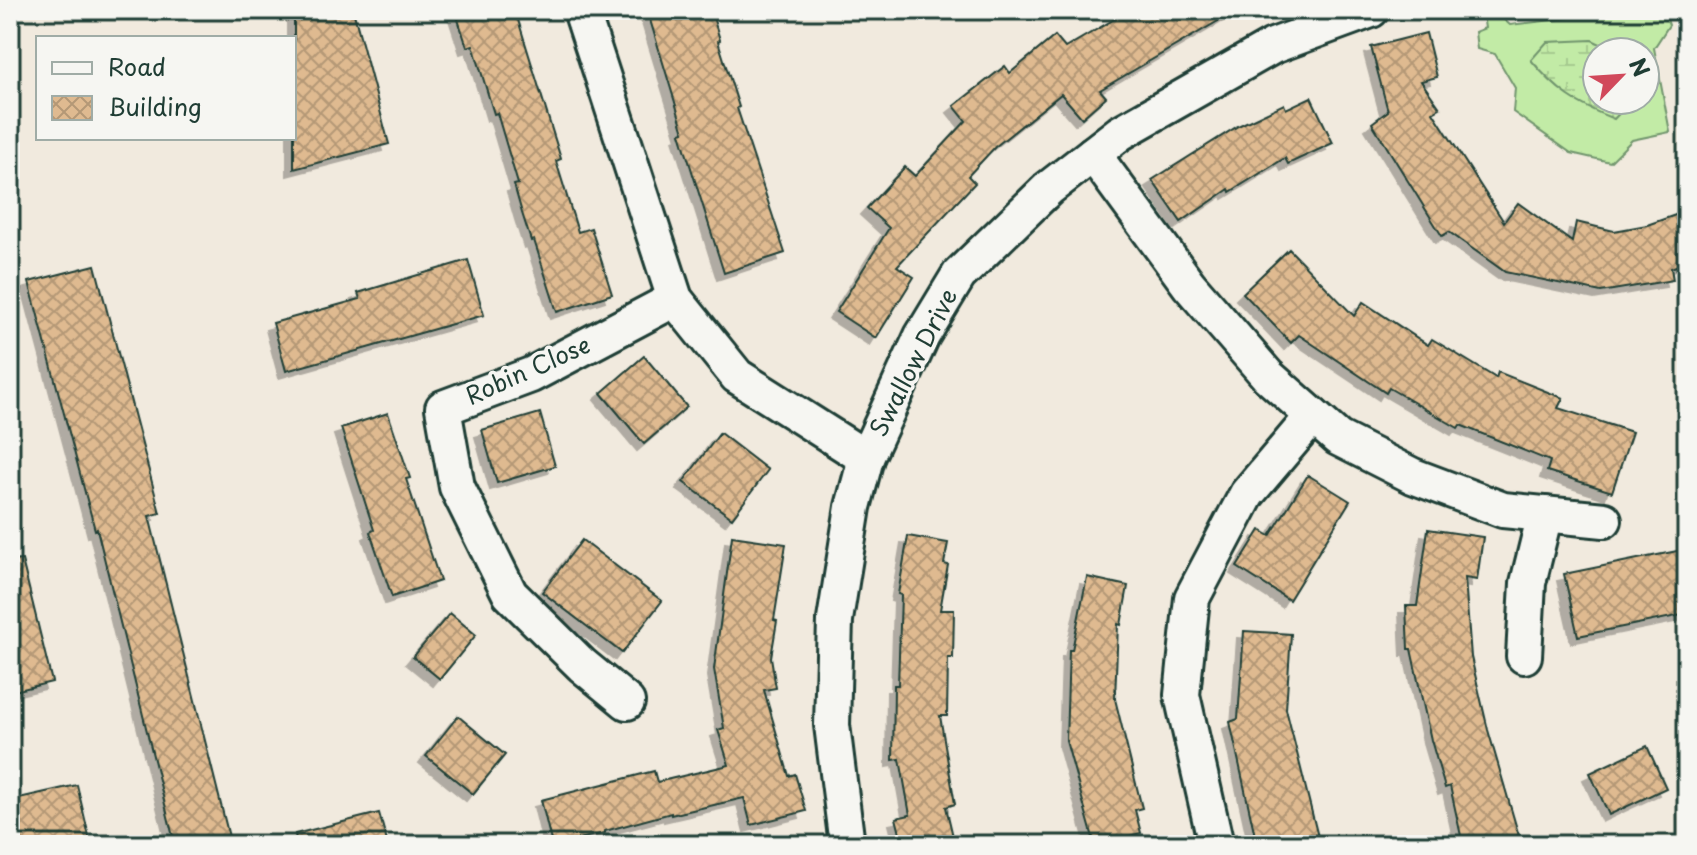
<svg xmlns="http://www.w3.org/2000/svg" width="1697" height="855" font-family="'Playpen Sans',sans-serif">
<style>
.grass{fill:#c2eba6;stroke:#70946d;stroke-width:2;fill-rule:evenodd}
.wetland{fill:url(#wetland-marsh);stroke:#70946d;stroke-width:2}
.building{fill:url(#building-cross-hatch);stroke:#1f3d34;stroke-width:2;filter:url(#shadow)}
.lines{fill:none;stroke-linecap:round;stroke-linejoin:round}
.minor-casing{stroke:#1f3d34;stroke-width:40}
.minor{stroke:#f6f6f2;stroke-width:34}
.labels{text-anchor:middle;stroke-width:7;stroke-linejoin:round;paint-order:stroke}
.street-label{font-size:24px;fill:#1f3d34;stroke:#f6f6f2}
</style>
<defs>
<pattern id="wetland-marsh" width="20" height="14" patternUnits="userSpaceOnUse" patternTransform="scale(2)"><rect width="20" height="14" fill="#c2eba6"/><path d="M1 5h8M5 5V1M11 12h8M15 12V8" fill="none" stroke="#a6ca90"/></pattern>
<pattern id="building-cross-hatch" width="8" height="8" patternUnits="userSpaceOnUse" patternTransform="scale(2)"><rect width="8" height="8" fill="#dfba90"/><path d="M0 0l8 8M0 8l8-8" fill="none" stroke="#b49876"/></pattern>
<filter id="shadow"><feDropShadow dx="-7" dy="7" stdDeviation="0" flood-color="#0004"/></filter>
</defs>
<rect width="100%" height="100%" fill="#f1eade"/>
<filter id="ink" filterUnits="userSpaceOnUse"><feTurbulence type="fractalNoise" baseFrequency=".0125" numOctaves="2"/><feDisplacementMap in="SourceGraphic" scale="16" xChannelSelector="R" yChannelSelector="G"/><feConvolveMatrix kernelMatrix="1 2 1 2 8 2 1 2 1" color-interpolation-filters="sRGB"/></filter>
<g filter="url(#ink)">
<path class="grass" d="M1599 10H1664L1669 25 1654 48 1670 132 1632 140 1610 162 1571 153 1513 112 1515 88 1495 54 1477 49 1475 32 1485 28 1483 15 1494 11 1510 25 1594 15ZM1597 52H1645V100H1597Z"/>
<path class="wetland" d="M1592 40 1617 52H1597V100H1628V104L1614 119C1577 105 1556 90 1531 60L1547 42Z"/>
<g class="building">
<path d="M294 10H353L389 144 294 169Z"/>
<path d="M455 10H515L561 159 556 161 578 232 591 228 612 294 557 312 534 240 531 241 522 213 514 185 518 184 497 113 494 114 473 45 467 47Z"/>
<path d="M647 10H711L720 40 718 41 739 107 737 108 785 253 724 273 680 133 684 132Z"/>
<path d="M1130 10H1237L1100 90 1106 97 1082 118 1061 94 995 147 968 176 975 183 897 266 914 277 876 338 836 312 889 228 867 208 905 167 915 176 966 121 954 106 1005 66 1010 73 1055 36 1065 48Z"/>
<path d="M1426 33 1437 77 1421 81 1440 108 1433 112 1504 222 1518 203 1572 242 1576 222 1614 231 1647 225 1687 211V262L1671 268 1673 280 1601 292 1505 272 1449 232 1442 236 1372 123 1388 111 1371 47Z"/>
<path d="M1311 97 1333 143 1288 164 1285 158 1230 192 1229 189 1181 222 1152 180 1238 126 1284 104 1286 109Z"/>
<path d="M1289 249 1354 316 1363 302 1428 345 1432 339 1496 378 1498 372 1563 398 1558 408 1632 432 1612 492 1547 471 1550 461 1460 425 1458 428 1389 388 1386 393 1299 335 1291 343 1243 293Z"/>
<path d="M468 260 484 315 286 371 273 323 360 299 358 293Z"/>
<path d="M95 265 160 513 149 516 231 845H175L97 529 95 530 29 282Z"/>
<path d="M644 356 687 407 644 444 601 393Z"/>
<path d="M388 413 410 478 406 479 440 581 392 597 370 532 374 530 341 428Z"/>
<path d="M540 413 555 466 497 483 482 430Z"/>
<path d="M720 433 768 470 732 518 683 482Z"/>
<path d="M1308 475 1350 501 1289 600 1237 567 1260 530 1270 536Z"/>
<path d="M1428 529 1483 537 1477 580 1465 578 1471 657 1488 730 1519 836 1478 845H1463L1450 786 1445 788 1431 740 1411 649H1408L1406 606H1417Z"/>
<path d="M732 536 786 544 774 620 777 621 771 657 776 688 764 690 789 776 795 774 806 811 751 825 744 798 671 815V813L605 831V833L552 845 541 800 654 771 657 782 729 765 718 730 724 728 714 669Z"/>
<path d="M908 536 948 543 944 564 948 565 940 610H954L953 658H948L947 716H940L955 804 946 807 955 845H903L896 818 910 815 900 759 893 760 894 685H898L901 595 898 594Z"/>
<path d="M582 540 662 601 622 653 542 592Z"/>
<path d="M1687 549V614L1578 636 1564 574Z"/>
<path d="M22 560 52 682 10 692V561Z"/>
<path d="M1087 577 1128 586 1121 625 1118 624 1115 699 1142 808 1135 810 1141 833 1095 845 1066 741 1069 650H1072Z"/>
<path d="M450 613 476 635 440 679 413 657Z"/>
<path d="M1244 631 1291 634 1286 709 1320 845H1257L1230 722 1238 719Z"/>
<path d="M458 716 505 755 473 794 426 756Z"/>
<path d="M1647 746 1666 788 1609 815 1590 773Z"/>
<path d="M77 785 91 845H10V800Z"/>
<path d="M379 813 388 845H297L295 834Z"/>
</g>
<g class="lines">
<defs>
<g id="minor">
<path d="M581 10 675 299 737 376 866 458"/>
<path d="M1093 154 1189 285 1268 376 1338 438 1413 476 1503 510 1604 520"/>
<path d="M1524 656 1528 583 1545 514"/>
<path d="M627 702 582 665 510 594 457 487 443 408 531 375 675 299"/>
<path d="M847 845 832 725 835 620 853 507 866 458 922 336 959 275 1049 188 1120 133 1273 46 1371 10"/>
<path d="M1216 845 1182 695 1192 598 1247 494 1313 416"/>
</g>
</defs>
<use href="#minor" class="minor-casing"/>
<use href="#minor" class="minor"/>
</g>
</g>
<g class="labels">
<g class="street-label">
<text transform="translate(914 363) rotate(-63)" y="8">Swallow Drive</text>
<text transform="translate(528 371) rotate(-24)" y="8">Robin Close</text>
</g>
</g>
<rect width="1697" height="855" fill="none" stroke="#f6f6f2" stroke-width="40"/>
<rect x="20" y="20" width="1657" height="815" fill="none" stroke="#1f3d34" stroke-width="3" filter="url(#ink)"/>
<rect x="36" y="36" width="260" height="104" fill="#f6f6f2" stroke="#a0aca6" stroke-width="2"/>
<rect x="52" y="62" width="40" height="12" fill="#f6f6f2" stroke="#a0aca6" stroke-width="2"/>
<text x="108" y="76" font-size="24" fill="#1f3d34">Road</text>
<rect x="52" y="96" width="40" height="24" fill="url(#building-cross-hatch)" stroke="#a0aca6" stroke-width="2"/>
<text x="108" y="116" font-size="24" fill="#1f3d34">Building</text>
<g transform="translate(1621 76) rotate(65)"><circle r="38" fill="#f6f6f2" stroke="#a0aca6" stroke-width="2"/>
<path d="M0-6L14 30L0 20L-14 30Z" fill="#d1495b"/>
<text y="-12" font-size="22" font-weight="bold" text-anchor="middle" fill="#1f3d34">N</text>
</g>
</svg>
